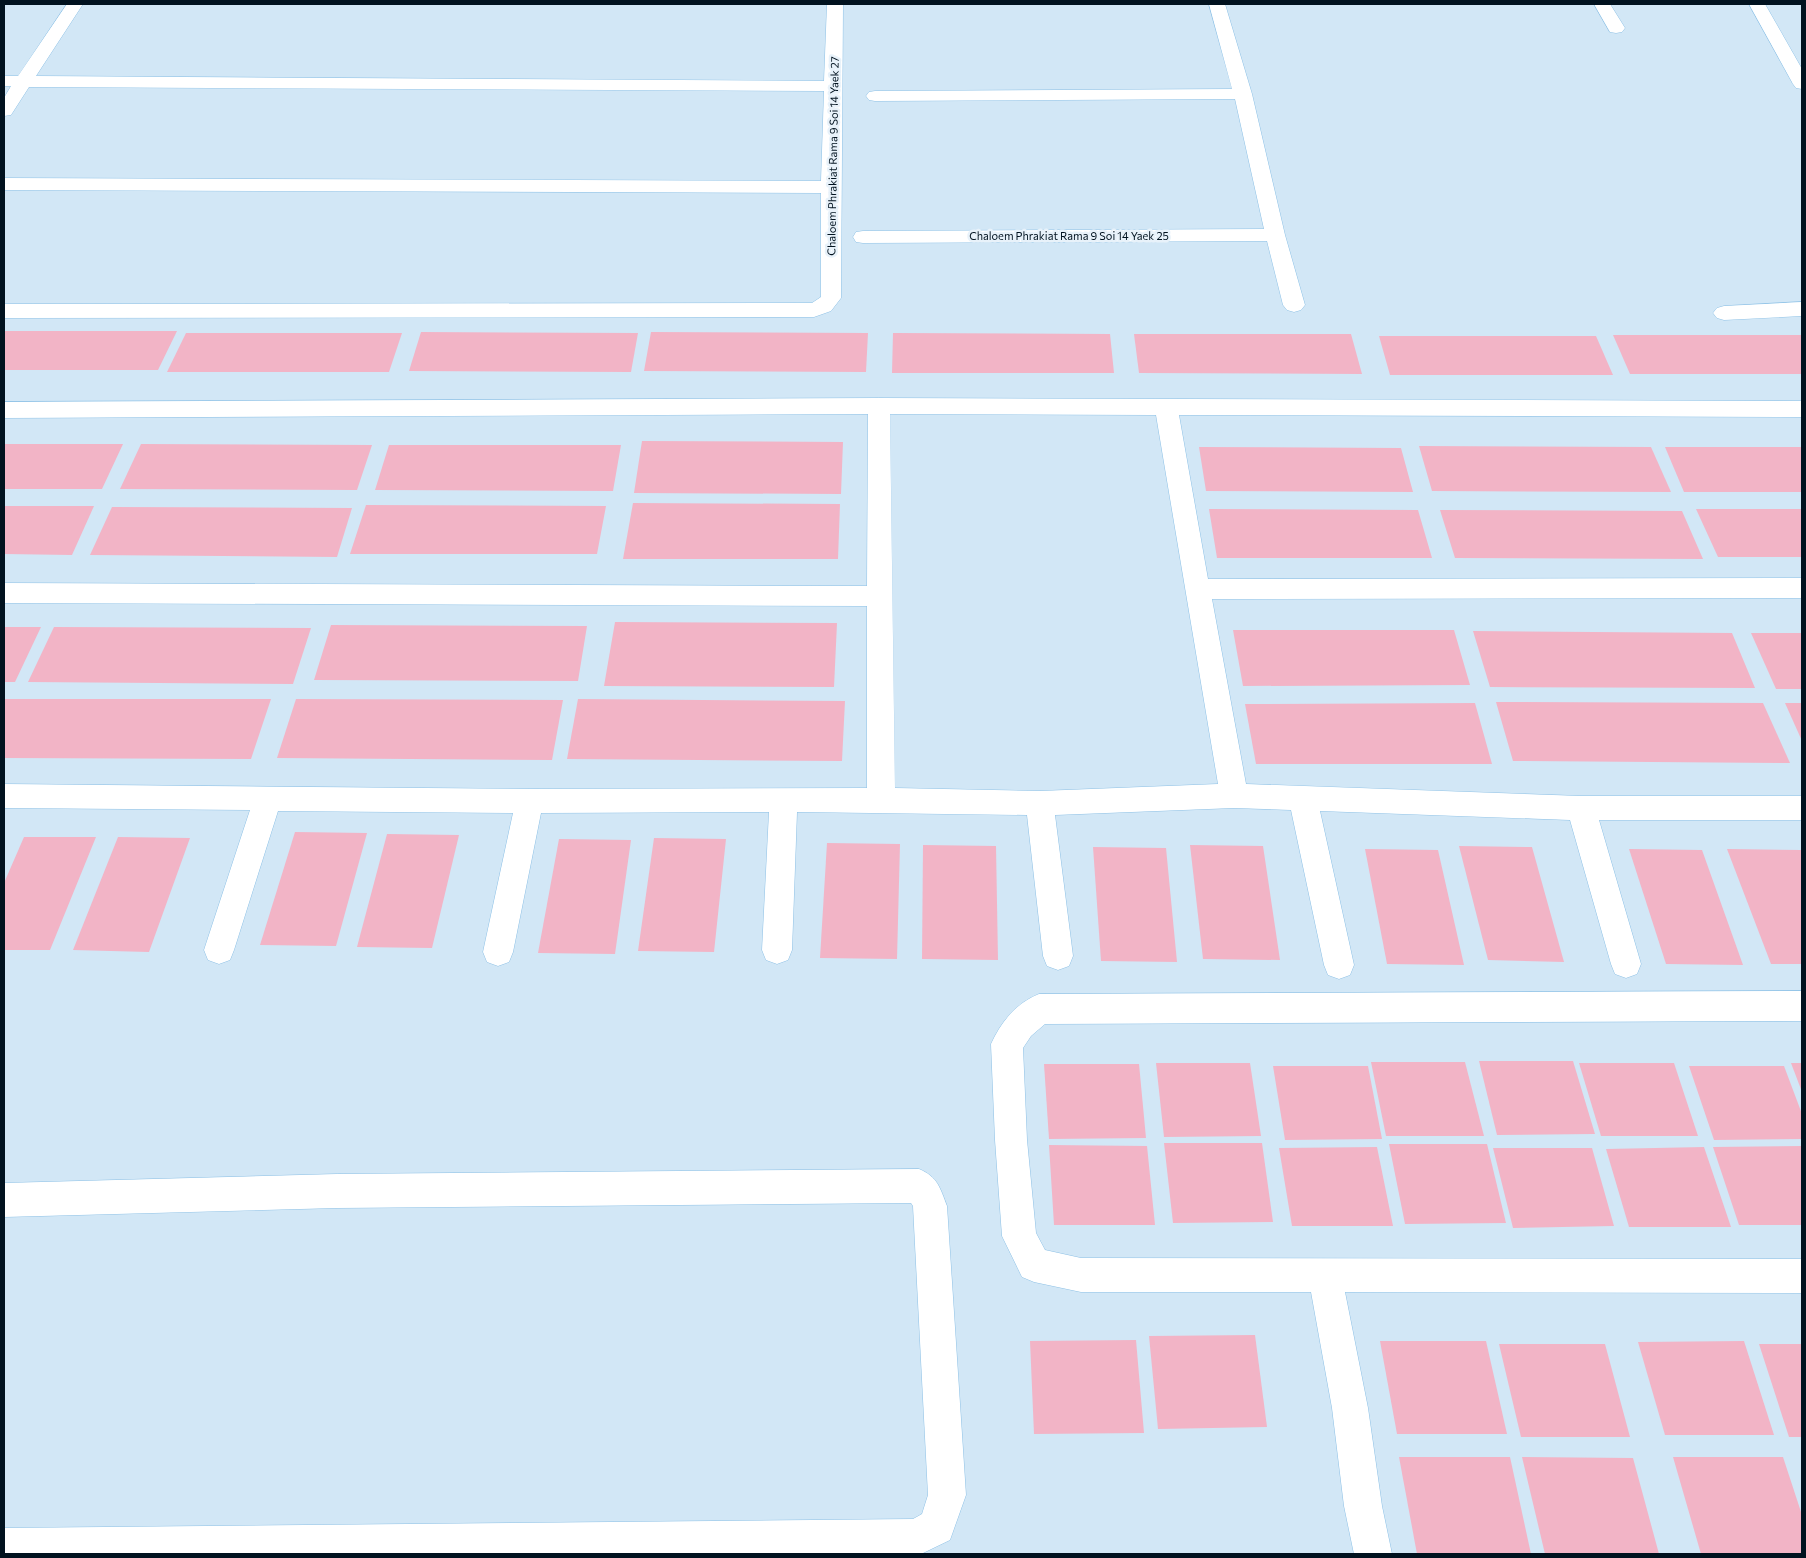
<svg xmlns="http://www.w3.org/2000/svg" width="1806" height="1558" font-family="Commissioner,sans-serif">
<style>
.building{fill:#f2b4c6}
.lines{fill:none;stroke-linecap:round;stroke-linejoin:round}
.minor-casing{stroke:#8dc1e6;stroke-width:1}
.minor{fill:#fff;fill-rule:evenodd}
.labels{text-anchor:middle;stroke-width:5;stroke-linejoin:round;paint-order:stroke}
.far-street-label{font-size:11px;fill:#01121f;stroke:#e8f2fa}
</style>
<rect width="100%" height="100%" fill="#d2e7f6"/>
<g class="building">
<path d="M4 331H177L158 370H4Z"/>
<path d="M421 332 638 333 631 372 409 371Z"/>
<path d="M651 332 868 333 866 372 644 371Z"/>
<path d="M186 333H402L389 372H167Z"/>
<path d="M893 333 1110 334 1114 373H892Z"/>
<path d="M1134 334H1351L1362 374 1139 373Z"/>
<path d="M1613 335H1802V374H1630Z"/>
<path d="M1379 336H1596L1613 375H1390Z"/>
<path d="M642 441 843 442 841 494 634 493Z"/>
<path d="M4 444H123L102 489H4Z"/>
<path d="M141 444 372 445 357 490 120 489Z"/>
<path d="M389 445H621L613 491 375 490Z"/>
<path d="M1419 446 1651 447 1671 492 1432 491Z"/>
<path d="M1199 447 1401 448 1413 492 1206 491Z"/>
<path d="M1665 447H1802V492H1684Z"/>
<path d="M633 503 840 504 838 559H623Z"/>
<path d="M366 505 606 506 597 554H350Z"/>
<path d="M4 506H94L72 555 4 554Z"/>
<path d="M112 507 352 508 337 557 90 555Z"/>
<path d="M1209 509 1418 510 1432 558H1217Z"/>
<path d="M1696 509H1802V557H1718Z"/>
<path d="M1440 510 1682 511 1703 559 1455 558Z"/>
<path d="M615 622 837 623 834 687 604 686Z"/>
<path d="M331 625 587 626 578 681 314 680Z"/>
<path d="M4 627H41L15 682H4Z"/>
<path d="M54 627 311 628 293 684 28 682Z"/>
<path d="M1233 630H1454L1470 685 1243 686Z"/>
<path d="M1473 631 1732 633 1755 688 1490 687Z"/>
<path d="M1751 633H1802V689H1776Z"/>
<path d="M4 699H271L251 759 4 758Z"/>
<path d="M296 699 563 700 552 760 277 758Z"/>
<path d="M578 699 845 701 842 761 567 759Z"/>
<path d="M1496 702 1763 703 1790 763 1513 761Z"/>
<path d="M1475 703 1492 764H1256L1245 704Z"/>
<path d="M1785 703H1802V741Z"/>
<path d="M295 832 367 833 336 946 260 945Z"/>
<path d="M387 834 459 835 432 948 357 947Z"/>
<path d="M24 837H96L50 950H4V883Z"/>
<path d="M118 837 190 838 149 952 73 950Z"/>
<path d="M654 838 726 839 714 952 638 951Z"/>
<path d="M559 839 631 840 615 954 538 953Z"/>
<path d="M827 843 900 844 897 959 820 958Z"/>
<path d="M923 845 996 846 998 960 922 959Z"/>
<path d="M1190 845 1263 846 1280 960 1203 959Z"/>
<path d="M1459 846 1532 847 1564 962 1488 960Z"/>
<path d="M1093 847 1166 848 1177 962 1101 961Z"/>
<path d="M1365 849 1438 850 1464 965 1387 964Z"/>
<path d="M1629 849 1702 850 1743 965 1666 964Z"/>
<path d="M1727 849 1801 850 1802 964H1771Z"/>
<path d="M1479 1061H1573L1595 1134 1497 1135Z"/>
<path d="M1371 1062H1465L1484 1136H1386Z"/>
<path d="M1156 1063H1250L1261 1136 1164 1137Z"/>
<path d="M1579 1063H1674L1698 1136H1601Z"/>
<path d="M1791 1063H1802V1092Z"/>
<path d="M1044 1064H1139L1146 1138 1049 1139Z"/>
<path d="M1273 1066H1368L1382 1139 1285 1140Z"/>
<path d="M1689 1066H1784L1802 1114V1139L1714 1140Z"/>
<path d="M1164 1143H1262L1273 1222 1173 1223Z"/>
<path d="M1389 1144H1487L1506 1223 1405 1224Z"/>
<path d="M1049 1145 1147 1146 1155 1225H1054Z"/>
<path d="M1802 1146V1225H1739L1713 1147Z"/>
<path d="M1377 1147 1393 1226H1292L1279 1148Z"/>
<path d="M1704 1147 1731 1227H1629L1606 1149Z"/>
<path d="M1493 1148H1592L1614 1226 1513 1228Z"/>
<path d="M1255 1335 1267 1427 1158 1429 1149 1336Z"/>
<path d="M1136 1340 1144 1433 1034 1434 1030 1341Z"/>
<path d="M1380 1341H1486L1507 1434H1397Z"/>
<path d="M1744 1341 1774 1435H1665L1638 1342Z"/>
<path d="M1499 1344H1605L1630 1437H1521Z"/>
<path d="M1759 1344H1802V1437H1789Z"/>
<path d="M1399 1457H1510L1531 1554H1417Z"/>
<path d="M1522 1457 1633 1458 1659 1554H1545Z"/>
<path d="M1673 1457H1783L1802 1515V1554H1701Z"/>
</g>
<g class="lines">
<defs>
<g id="minor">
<path d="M67 4H83L36 76 824 81 827 4H843L841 298 831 311 814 317 4 318V304L812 303 821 297V193L4 190V178L821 181 824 91 29 87 11 115 4 116V98L11 86H4V76H18Z"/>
<path d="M1209 4H1225L1252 94 1285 235 1305 305 1301 310 1294 312 1287 310 1283 305 1267 241 863 243 856 242 853 237 856 232 863 231 1264 229 1235 99 875 101 869 100 866 96 869 92 875 91 1232 89Z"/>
<path d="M1594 4H1610L1625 28 1622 32 1616 33 1610 32Z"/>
<path d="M1749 4H1765L1802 69V89L1796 88 1793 84Z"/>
<path d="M1802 302V316L1724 320 1717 318 1713 313 1717 308 1724 306Z"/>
<path d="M879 398 1802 401V417L1179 415 1208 579 1802 578V598L1212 599 1246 784 1581 796H1802V820H1599L1641 964 1637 974 1626 978 1615 974 1611 964 1570 820 1320 811 1354 965 1350 975 1339 979 1328 975 1324 965 1291 810 1234 808 1055 815 1073 956 1069 966 1058 970 1047 966 1043 956 1027 815 797 812 792 950 788 960 777 964 766 960 762 950 769 812 541 813 513 952 509 962 498 966 487 962 483 952 513 813 278 811 234 950 230 960 219 964 208 960 204 950 250 810 4 808V784L530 789 867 788V606L4 603V583L867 586 868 414 4 418V402ZM890 414 1156 415 1218 784 1040 791 895 788Z"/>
<path d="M1802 991V1021L1045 1024 1031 1036 1023 1048 1027 1140 1036 1233 1045 1250 1081 1258 1802 1259V1293L1345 1292 1368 1408 1382 1506 1392 1554H1354L1344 1506 1332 1408 1311 1292H1081L1034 1282 1022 1277 1002 1236 995 1140 991 1044C1001 1022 1016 1003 1039 994Z"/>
<path d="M919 1169C938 1177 940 1188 947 1206L966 1495 950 1540 921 1554H4V1528L913 1519 922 1514 928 1495 913 1206 911 1203 337 1208 4 1217V1183L337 1174Z"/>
</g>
</defs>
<use href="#minor" class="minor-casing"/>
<use href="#minor" class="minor"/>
</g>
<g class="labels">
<g class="far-street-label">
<text transform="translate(833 156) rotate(-89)" y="4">Chaloem Phrakiat Rama 9 Soi 14 Yaek 27</text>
<text x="1069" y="240">Chaloem Phrakiat Rama 9 Soi 14 Yaek 25</text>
</g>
</g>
<rect width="1806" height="1558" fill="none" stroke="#01121f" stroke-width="10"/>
</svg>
